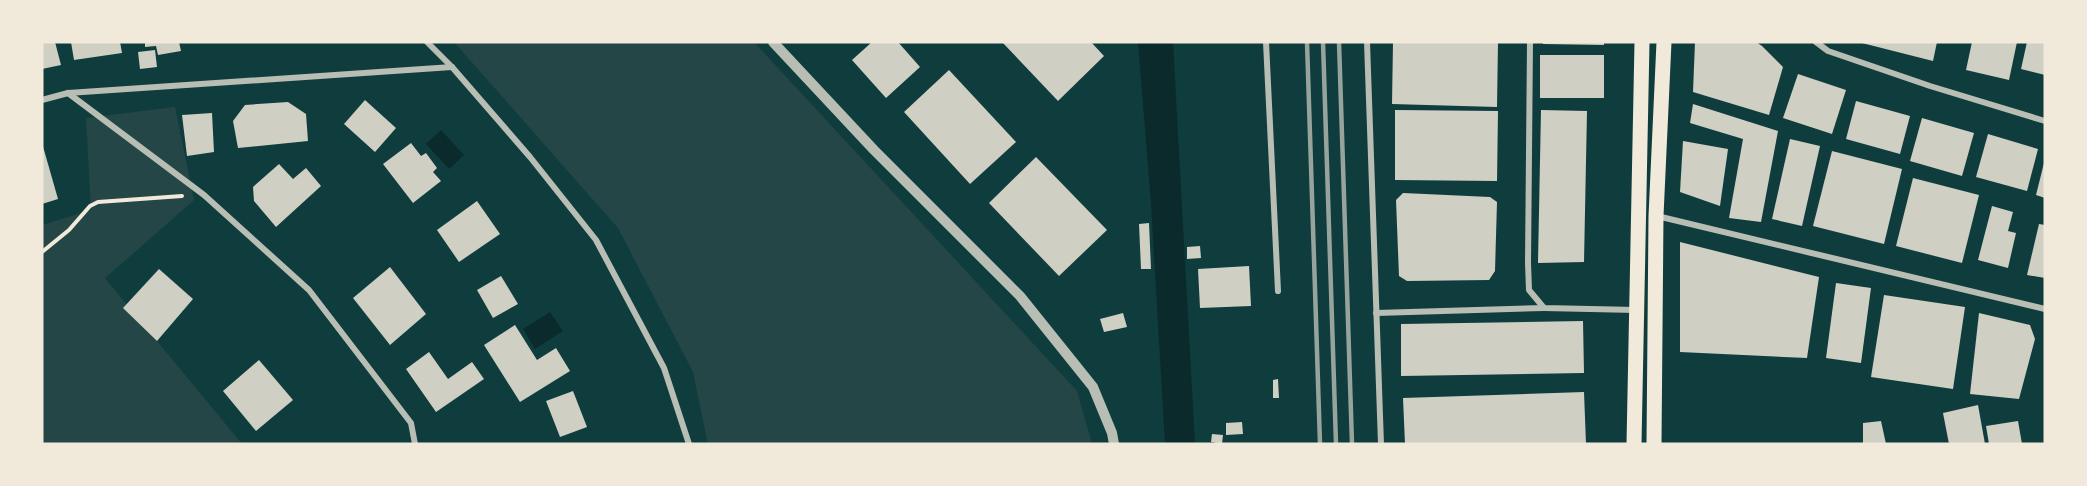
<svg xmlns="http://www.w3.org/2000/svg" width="2087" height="486" font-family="Lato,sans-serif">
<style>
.green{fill:#244646}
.water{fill:#0a2a2b}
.building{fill:#cfcfc3}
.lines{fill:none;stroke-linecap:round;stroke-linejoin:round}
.path{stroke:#f1e9da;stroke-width:4}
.minor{stroke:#b8beb3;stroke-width:6}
.tertiary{stroke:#b8beb3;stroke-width:10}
.primary{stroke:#f1e9da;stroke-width:15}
.rail{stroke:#97a49c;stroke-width:4.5}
</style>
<rect width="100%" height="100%" fill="#0f3d3e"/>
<g class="green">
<path d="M454 42H754L1077 391 1092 444H708L693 372 618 228Z"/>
<path d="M175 107 194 200 105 278 242 444H42V225L91 210 86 118Z"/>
</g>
<g class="water">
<path d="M1138 42H1173L1195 444H1165L1151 204Z"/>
<path d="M441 130 464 155 449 169 426 144Z"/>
<path d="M550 312 563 331 535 349 523 329Z"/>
</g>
<g class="building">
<path d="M42 42H55L61 65 42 69Z"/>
<path d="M71 42H120L122 53 74 60Z"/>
<path d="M145 42H179L181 51 158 55 156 46 145 47Z"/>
<path d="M872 42H898L920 67 886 98 852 60Z"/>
<path d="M1002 42H1091L1104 56 1058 101Z"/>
<path d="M1393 42H1498L1497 107 1392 104Z"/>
<path d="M1543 42H1604V45L1543 44Z"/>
<path d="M1695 42H1756L1762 46 1783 67 1769 115 1693 92Z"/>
<path d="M1858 42H1937L1933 61Z"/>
<path d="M1972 42H2017L2009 80 1966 70Z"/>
<path d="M2027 42H2045V75L2021 69Z"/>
<path d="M155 50 157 67 140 69 138 52Z"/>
<rect x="1540" y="55" width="64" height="43"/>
<path d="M949 70 1016 142 970 184 904 112Z"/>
<path d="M1798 74 1846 90 1832 134 1783 118Z"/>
<path d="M365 100 396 128 375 152 344 124Z"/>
<path d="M1856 101 1910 116 1900 154 1846 139Z"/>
<path d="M288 102 306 114 308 141 238 148 233 121 245 105Z"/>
<path d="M1693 104 1778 131 1761 222 1729 218 1743 139 1690 123Z"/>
<path d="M1395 110 1498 111 1497 181 1395 180Z"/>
<path d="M1541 110 1587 111 1584 262 1538 263Z"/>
<path d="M212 113 214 152 187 156 182 115Z"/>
<path d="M1922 118 1974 133 1962 176 1910 161Z"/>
<path d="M1988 134 2038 149 2027 191 1976 177Z"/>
<path d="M1790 139 1820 146 1802 226 1772 219Z"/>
<path d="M1683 141 1728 149 1720 206 1680 192Z"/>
<path d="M42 143 58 199 42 204Z"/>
<path d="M411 143 421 156 426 153 437 168 433 172 441 181 413 203 383 164Z"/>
<path d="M1832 151 1902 169 1884 244 1813 226Z"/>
<path d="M1036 157 1107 230 1059 276 989 203Z"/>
<path d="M2044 163H2045V198L2036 195Z"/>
<path d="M279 164 293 179 306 168 321 186 276 227 254 201 253 187Z"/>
<path d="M1913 178 1979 195 1962 263 1896 246Z"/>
<path d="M1403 193 1490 197 1497 202 1495 271 1489 280 1407 281 1399 276 1396 200Z"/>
<path d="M477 201 500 234 459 262 437 230Z"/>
<path d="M1992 206 2013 212 2008 231 2016 233 2008 268 1978 260Z"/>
<path d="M1149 223 1151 269H1141L1139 224Z"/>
<path d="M2039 224 2045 225V278L2027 275Z"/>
<path d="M1680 242 1819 277 1807 358 1680 352Z"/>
<path d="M1200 246 1201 258 1187 259V247Z"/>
<path d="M1249 266 1251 306 1200 308 1198 269Z"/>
<path d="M390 267 426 314 390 345 353 298Z"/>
<path d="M159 269 193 299 157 341 123 308Z"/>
<path d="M501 276 518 304 493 318 477 290Z"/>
<path d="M1836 283 1871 288 1861 363 1826 358Z"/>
<path d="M1884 295 1965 307 1953 389 1871 377Z"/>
<path d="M1123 313 1127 327 1104 332 1100 319Z"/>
<path d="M1979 313 2030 325 2035 339 2019 399 1970 394Z"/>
<path d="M1583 321 1584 373 1401 376V324Z"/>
<path d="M515 325 537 360 556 348 570 371 520 402 484 345Z"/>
<path d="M429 352 448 379 472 362 484 379 436 412 406 369Z"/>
<path d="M259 360 293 400 256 431 223 391Z"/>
<path d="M1278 379 1279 398H1273V380Z"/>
<path d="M573 391 587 427 560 437 546 401Z"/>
<path d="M1584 392 1586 444H1405L1403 398Z"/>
<path d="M1978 405 1985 444H1949L1943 413Z"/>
<path d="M1881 421 1886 444H1863V423Z"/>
<path d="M2018 421 2022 444H1989L1986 426Z"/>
<path d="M1242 422 1243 434 1226 435V423Z"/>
<path d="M1212 434 1223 435 1222 444 1211 442Z"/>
</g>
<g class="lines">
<path class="path" d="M42 252 69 230 90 206 98 202 182 196"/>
<g class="minor">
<path d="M427 42 452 67 530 157 596 240 664 368 689 444"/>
<path d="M1266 42 1278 291"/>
<path d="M1367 42 1381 444"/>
<path d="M1530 42 1528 263 1529 290 1544 308 1636 310"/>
<path d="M1816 42 1828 51 1930 86 2045 121"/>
<path d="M68 93 204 195 309 290 411 423 415 444"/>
<path d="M42 100 68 93 452 67"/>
<path d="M1657 216 2045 309"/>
<path d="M1376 313 1544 308"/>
</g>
<path class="tertiary" d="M773 42 874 150 1020 296 1093 387 1112 433 1114 444"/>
<g class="primary">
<path d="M1634 444 1642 42"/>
<path d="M1654 444 1656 216 1664 42"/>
</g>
<g class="rail">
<path d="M1307 42 1320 444"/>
<path d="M1323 42 1336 444"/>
<path d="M1339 42 1352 444"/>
</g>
</g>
<rect width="2087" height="486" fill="none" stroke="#f1e9da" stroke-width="87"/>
</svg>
